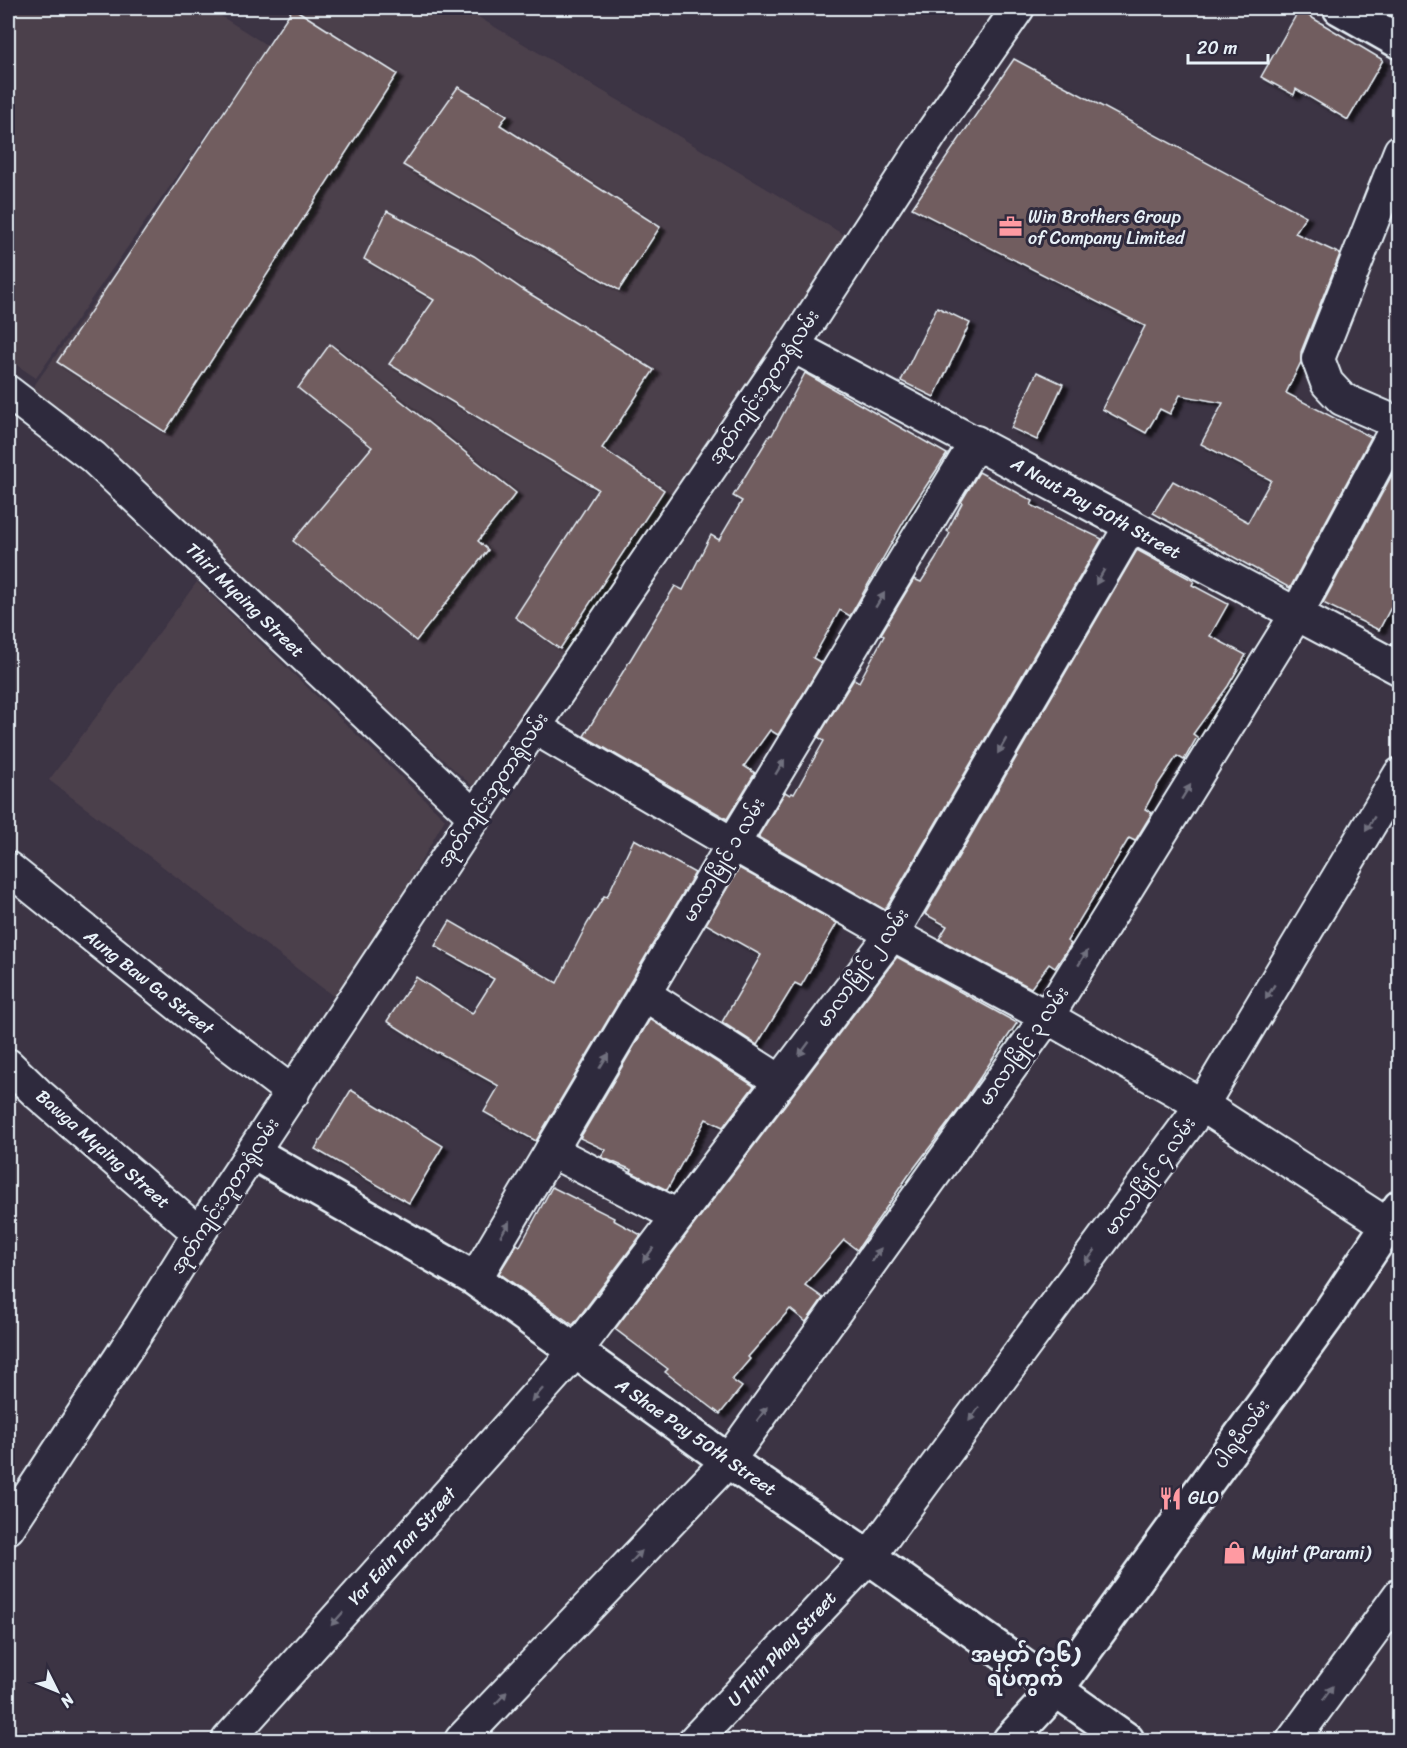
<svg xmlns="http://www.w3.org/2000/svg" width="1407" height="1748" font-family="Sriracha,'Noto Sans Myanmar',sans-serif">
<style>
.built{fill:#4c404c}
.building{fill:#715d5e;stroke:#e8f1f8;stroke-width:1.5;filter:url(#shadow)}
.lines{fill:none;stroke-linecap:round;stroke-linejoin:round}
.minor-casing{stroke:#e8f1f8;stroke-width:36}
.tertiary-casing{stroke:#e8f1f8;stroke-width:38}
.secondary-casing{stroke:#e8f1f8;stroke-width:38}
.primary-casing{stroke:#e8f1f8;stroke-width:38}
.minor{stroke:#2f2a3d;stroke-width:32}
.tertiary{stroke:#2f2a3d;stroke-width:33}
.secondary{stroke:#2f2a3d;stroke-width:33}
.primary{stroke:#2f2a3d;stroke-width:33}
.oneway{fill:#70707e}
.labels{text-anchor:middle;stroke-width:6;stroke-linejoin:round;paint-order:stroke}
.poi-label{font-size:18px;fill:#e8f1f8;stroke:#2f2a3d;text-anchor:start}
.street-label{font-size:18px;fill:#e8f1f8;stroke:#2f2a3d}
.quarter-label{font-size:21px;font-weight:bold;fill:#e8f1f8;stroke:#2f2a3d}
</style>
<defs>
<filter id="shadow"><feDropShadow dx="6" dy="4" stdDeviation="1.5" flood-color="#0009"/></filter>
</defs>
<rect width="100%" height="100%" fill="#3c3444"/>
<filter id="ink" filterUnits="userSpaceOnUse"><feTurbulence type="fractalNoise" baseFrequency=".0167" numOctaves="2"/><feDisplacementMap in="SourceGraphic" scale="12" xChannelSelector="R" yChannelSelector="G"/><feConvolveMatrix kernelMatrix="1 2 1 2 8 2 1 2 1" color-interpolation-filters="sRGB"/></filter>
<g filter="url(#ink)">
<g class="built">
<path d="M8 8H208L268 46 36 378 8 359Z"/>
<path d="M304 8H463L846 236 478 791 31 390Z"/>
<path d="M197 582 445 819 341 1002 49 780Z"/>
</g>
<g class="building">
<path d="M293 8 397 74 165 432 57 362Z"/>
<path d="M1299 10 1383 60 1348 120 1296 89 1294 95 1261 77Z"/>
<path d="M1014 59 1306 216 1295 233 1340 254 1301 352V362L1286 393 1371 437 1290 588 1153 513 1173 481 1248 522 1271 480 1201 444 1223 403 1180 395 1170 414 1160 409 1146 433 1102 409 1145 326 912 208Z"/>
<path d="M458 87 507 115 500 125 660 227 619 290 403 165Z"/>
<path d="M387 211 474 256 522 289 654 370 602 448 664 490 560 649 515 617 598 489 389 364 434 300 364 259Z"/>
<path d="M937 307 970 323 934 397 901 381Z"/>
<path d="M330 344 516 493 478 541 488 550 416 641 293 541 372 447 298 388Z"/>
<path d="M1037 372 1063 384 1037 440 1011 428Z"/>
<path d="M805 373 947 454 911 509 850 616 840 610 813 658 822 663 778 735 770 730 744 766 755 773 727 819 584 736 675 586 683 590 711 535 719 540 742 501 733 496 770 435H772Z"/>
<path d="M1400 460V590L1379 630 1323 603Z"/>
<path d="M979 472 1033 501 1031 505 1102 539 885 910 758 837 785 792 790 795 792 793 794 794 824 741 818 737 854 679 859 682 884 636 881 634 914 579 921 582 935 560 950 533 947 531 962 503 961 502Z"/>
<path d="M1137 550 1194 581 1192 585 1228 604 1210 636 1246 655 1228 686 1193 734 1197 737 1184 760 1177 756 1159 783 1145 809 1152 813 1135 841 1129 838 1067 941 1071 944 1055 968 1049 964 1031 988 939 939 947 926 925 914Z"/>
<path d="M634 839 695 873 536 1141 484 1112 499 1086 438 1052 437 1053 387 1021 416 977 472 1014 494 979 435 946 450 921 557 983 587 924 604 896 607 897Z"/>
<path d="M739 868 837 923 801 986 795 983 757 1045 722 1022 761 955 706 924Z"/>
<path d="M897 957 1017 1023 958 1110 908 1176 857 1250 844 1240 805 1285 823 1298 806 1322 790 1309 748 1357 750 1359 732 1380 742 1387 720 1414 665 1372 668 1369 615 1329Z"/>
<path d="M650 1019 754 1086 723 1127 706 1119 667 1190 631 1172 632 1170 601 1157 606 1150 580 1138Z"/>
<path d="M351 1090 443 1146 409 1203 315 1149Z"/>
<path d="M552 1187 614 1218 613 1220 641 1235 573 1325 499 1273 517 1244 520 1246Z"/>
</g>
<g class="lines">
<defs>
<g id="minor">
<path d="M1400 151 1318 359 1327 383 1342 399 1400 424"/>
<path d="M793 346C996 452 1197 563 1400 669"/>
<path d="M8 392 93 457 475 817"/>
<path d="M535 728 733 844 892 934 1047 1017 1202 1105 1388 1225"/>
<path d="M8 868 196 1019 293 1093"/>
<path d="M644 994 780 1081"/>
<path d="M8 1065 37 1093 199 1233"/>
<path d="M551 1151 678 1216"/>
<path d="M475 1279 733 844 976 442"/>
<path d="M8 1528 141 1326 199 1233 514 757 793 346 933 131 1018 8"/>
<path d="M228 1740 576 1351 892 934 1130 527"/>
<path d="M461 1740 728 1461 1047 1017 1296 615 1399 423"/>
<path d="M695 1740 869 1557 1202 1105 1400 774"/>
<path d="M1293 1740 1400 1594"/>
</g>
<path id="tertiary" d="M254 1153 475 1279 728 1461 869 1557 1127 1740"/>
<path id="secondary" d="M1340 8 1400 42"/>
<path id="primary" d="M1010 1740 1056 1690 1326 1318 1400 1207"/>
</defs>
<use href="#minor" class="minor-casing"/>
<use href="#tertiary" class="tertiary-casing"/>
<use href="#secondary" class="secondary-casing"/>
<use href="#primary" class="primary-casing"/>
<use href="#minor" class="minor"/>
<use href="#tertiary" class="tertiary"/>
<use href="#secondary" class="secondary"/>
<use href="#primary" class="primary"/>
</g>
<defs><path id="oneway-solid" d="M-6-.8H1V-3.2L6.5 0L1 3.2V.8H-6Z" transform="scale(1.5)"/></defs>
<g class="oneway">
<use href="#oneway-solid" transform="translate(1100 577) rotate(120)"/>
<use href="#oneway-solid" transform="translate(880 600) rotate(-59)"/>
<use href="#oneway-solid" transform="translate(1002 746) rotate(120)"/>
<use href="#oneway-solid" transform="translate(780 767) rotate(-59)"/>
<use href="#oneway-solid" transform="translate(1186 792) rotate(-58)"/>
<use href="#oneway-solid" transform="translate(1370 824) rotate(121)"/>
<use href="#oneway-solid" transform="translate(1083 958) rotate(-58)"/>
<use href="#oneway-solid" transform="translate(1270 992) rotate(121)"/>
<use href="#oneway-solid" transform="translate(804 1049) rotate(127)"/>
<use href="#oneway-solid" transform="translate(604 1061) rotate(-59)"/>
<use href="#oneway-solid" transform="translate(505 1229) rotate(-59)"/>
<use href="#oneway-solid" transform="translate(648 1255) rotate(127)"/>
<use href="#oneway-solid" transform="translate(876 1255) rotate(-54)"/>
<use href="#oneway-solid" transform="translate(1090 1257) rotate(126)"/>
<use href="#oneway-solid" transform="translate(537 1395) rotate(132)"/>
<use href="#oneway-solid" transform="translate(762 1414) rotate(-54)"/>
<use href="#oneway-solid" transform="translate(974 1414) rotate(126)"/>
<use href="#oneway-solid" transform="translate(636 1557) rotate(-46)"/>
<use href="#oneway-solid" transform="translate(337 1619) rotate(132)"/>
<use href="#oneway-solid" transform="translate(1328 1693) rotate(-54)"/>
<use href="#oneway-solid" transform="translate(501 1698) rotate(-46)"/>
</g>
</g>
<defs>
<symbol id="office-bare" viewBox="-9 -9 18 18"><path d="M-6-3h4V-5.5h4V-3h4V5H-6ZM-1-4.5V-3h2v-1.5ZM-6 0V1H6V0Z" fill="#ff9aa2" stroke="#2f2a3d" stroke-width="2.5" paint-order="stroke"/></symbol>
<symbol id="restaurant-bare" viewBox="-9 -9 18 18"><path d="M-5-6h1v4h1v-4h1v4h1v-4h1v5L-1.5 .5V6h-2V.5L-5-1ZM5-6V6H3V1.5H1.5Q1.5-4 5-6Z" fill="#ff9aa2" stroke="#2f2a3d" stroke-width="2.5" paint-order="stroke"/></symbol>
<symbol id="shop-bare" viewBox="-9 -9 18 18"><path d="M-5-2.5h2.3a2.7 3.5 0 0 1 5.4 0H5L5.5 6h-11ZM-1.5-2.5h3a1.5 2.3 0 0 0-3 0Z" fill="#ff9aa2" stroke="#2f2a3d" stroke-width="2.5" paint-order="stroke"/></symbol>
</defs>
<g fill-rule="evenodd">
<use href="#office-bare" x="994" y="210" width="33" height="33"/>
<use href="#restaurant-bare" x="1154" y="1482" width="33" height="33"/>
<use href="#shop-bare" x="1218" y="1536" width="33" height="33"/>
</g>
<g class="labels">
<g class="poi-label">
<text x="1028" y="223">Win Brothers Group<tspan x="1028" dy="21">of Company Limited</tspan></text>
<text x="1188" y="1504">GLO</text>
<text x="1252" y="1559">Myint (Parami)</text>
</g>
<g class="street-label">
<text transform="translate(764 387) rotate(-56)" y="6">အုတ်ကျင်းဘူတာရုံလမ်း</text>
<text transform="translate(1096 508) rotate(29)" y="6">A Naut Pay 50th Street</text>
<text transform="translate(245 600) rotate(44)" y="6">Thiri Myaing Street</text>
<text transform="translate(493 790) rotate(-56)" y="6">အုတ်ကျင်းဘူတာရုံလမ်း</text>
<text transform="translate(724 860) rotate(-59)" y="6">မာလာမြိုင် ၁ လမ်း</text>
<text transform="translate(863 968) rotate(-54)" y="6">မာလာမြိုင် ၂ လမ်း</text>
<text transform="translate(149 982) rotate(38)" y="6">Aung Baw Ga Street</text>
<text transform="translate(1024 1046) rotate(-55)" y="6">မာလာမြိုင် ၃ လမ်း</text>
<text transform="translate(103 1149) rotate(41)" y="6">Bawga Myaing Street</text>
<text transform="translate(1150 1176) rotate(-54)" y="6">မာလာမြိုင် ၄ လမ်း</text>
<text transform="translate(225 1196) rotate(-57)" y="6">အုတ်ကျင်းဘူတာရုံလမ်း</text>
<text transform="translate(1242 1434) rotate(-54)" y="6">ပါရမီလမ်း</text>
<text transform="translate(696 1437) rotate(35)" y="6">A Shae Pay 50th Street</text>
<text transform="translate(402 1546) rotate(-48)" y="6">Yar Eain Tan Street</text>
<text transform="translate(782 1649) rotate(-47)" y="6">U Thin Phay Street</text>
</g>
<g class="quarter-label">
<text x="1025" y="1662">အမှတ် (၁၆)<tspan x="1025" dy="24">ရပ်ကွက်</tspan></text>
</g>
</g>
<rect width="1407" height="1748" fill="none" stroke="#2f2a3d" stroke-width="30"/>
<rect x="15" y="15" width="1377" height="1718" fill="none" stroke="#e8f1f8" stroke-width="2" filter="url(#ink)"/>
<g transform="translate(57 1691) rotate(133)" stroke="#2f2a3d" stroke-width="4.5" paint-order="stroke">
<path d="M0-4.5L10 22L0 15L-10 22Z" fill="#e8f1f8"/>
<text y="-9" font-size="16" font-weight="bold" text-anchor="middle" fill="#e8f1f8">N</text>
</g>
<path d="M1188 54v9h80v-9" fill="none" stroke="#e8f1f8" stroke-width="3"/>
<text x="1197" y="54" font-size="18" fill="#e8f1f8" stroke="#2f2a3d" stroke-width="4.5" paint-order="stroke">20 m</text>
</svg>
